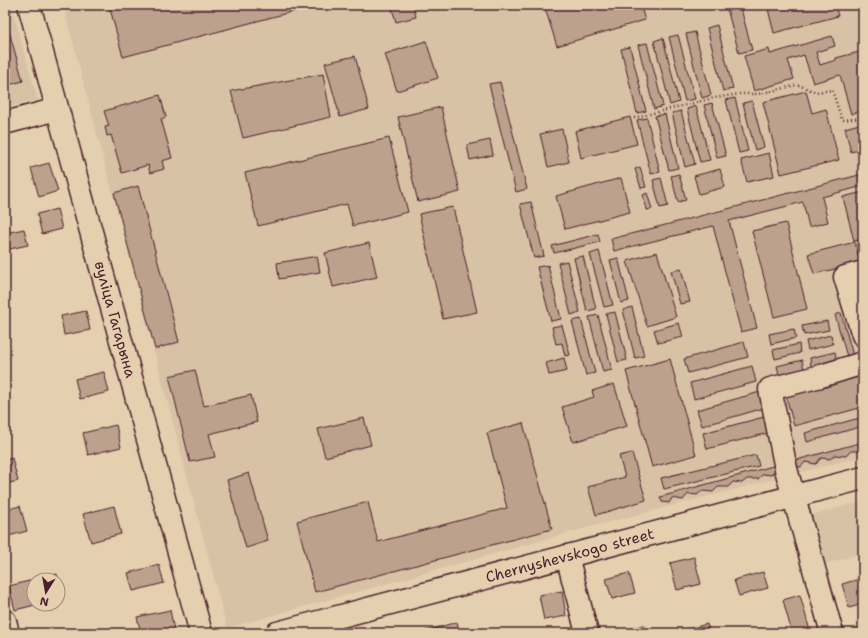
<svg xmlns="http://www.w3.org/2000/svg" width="868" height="638" font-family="'Shantell Sans',sans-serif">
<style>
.built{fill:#d8c2a5}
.building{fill:#bca28d;stroke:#4a1f2b}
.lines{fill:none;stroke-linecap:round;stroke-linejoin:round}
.minor-casing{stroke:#4a1f2b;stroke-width:25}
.major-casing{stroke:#4a1f2b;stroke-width:25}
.path{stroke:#4a1f2b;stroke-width:2.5;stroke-dasharray:1 3;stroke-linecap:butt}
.minor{stroke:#e4d0af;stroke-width:22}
.major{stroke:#e4d0af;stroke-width:22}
.labels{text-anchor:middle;stroke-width:3;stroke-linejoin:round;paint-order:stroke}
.street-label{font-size:15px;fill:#4a1f2b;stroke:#e4d0af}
</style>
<rect width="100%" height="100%" fill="#e4d0af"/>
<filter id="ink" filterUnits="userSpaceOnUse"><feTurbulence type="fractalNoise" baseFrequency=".025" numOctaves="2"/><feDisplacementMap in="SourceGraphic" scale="8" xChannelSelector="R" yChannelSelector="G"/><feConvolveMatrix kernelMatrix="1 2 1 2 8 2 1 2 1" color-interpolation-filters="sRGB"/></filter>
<g filter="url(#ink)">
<g class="built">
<path d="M5 5H11L38 100 5 109Z"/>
<path d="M63 5H863V456L583 529 227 628Z"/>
<path d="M863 501V553L822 565 808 516Z"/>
</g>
<g class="building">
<path d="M109 5H317L123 57Z"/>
<path d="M391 5H413L416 17 396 22Z"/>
<path d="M544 5H640L645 20 557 46Z"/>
<path d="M726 5H740L752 50 739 53Z"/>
<path d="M767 5H835L838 16 774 33Z"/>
<path d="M5 17 23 81 5 86Z"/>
<path d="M717 25 733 89 723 91 707 28Z"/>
<path d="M695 32 711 95 702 98 686 34Z"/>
<path d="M678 35 695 99 685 101 669 37Z"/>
<path d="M832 36 835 46 816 52 820 65 836 60V58L863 51V110L851 114 840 75 813 83 804 55 788 60 794 79 754 91 744 56 769 49 770 54Z"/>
<path d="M663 38 679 102 670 105 654 41Z"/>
<path d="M426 41 438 78 397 91 385 54Z"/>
<path d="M647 43 663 106 654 109 638 45Z"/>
<path d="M630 47 646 111 637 113 621 49Z"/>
<path d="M355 56 369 109 340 117 325 63Z"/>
<path d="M323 74 331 117 243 138 231 91Z"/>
<path d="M500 82 527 189 516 192 489 84Z"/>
<path d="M806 91 812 113 826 109 839 160 781 174 763 102Z"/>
<path d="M160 95 166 117 161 119 172 158 162 161 164 169 150 173 148 165 122 173 111 135 107 136 105 127 109 126 104 111Z"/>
<path d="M735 98 748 151 739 153 726 100Z"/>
<path d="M752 101 764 147 755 150 743 103Z"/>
<path d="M712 103 726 156 717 158 704 105Z"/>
<path d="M696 106 710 160 700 162 687 109Z"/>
<path d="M441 107 460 192 418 202 398 117Z"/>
<path d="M681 111 695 164 685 167 672 113Z"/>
<path d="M665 114 678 168 669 170 655 116Z"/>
<path d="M630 117 637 144 581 158 575 131Z"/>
<path d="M647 118 660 172 651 174 637 120Z"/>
<path d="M863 123V149L851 152 845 128Z"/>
<path d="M562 129 569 162 548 167 540 134Z"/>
<path d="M389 138 408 212 353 226 347 204 258 226 245 173Z"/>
<path d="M490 140 493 155 470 160 467 145Z"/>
<path d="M769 153 774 176 747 182 741 160Z"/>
<path d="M49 163 58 191 39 197 31 168Z"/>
<path d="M640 167 646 187 641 188 635 169Z"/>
<path d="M720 169 725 187 699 194 694 176Z"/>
<path d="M679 174 686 200 678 202 671 176Z"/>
<path d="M863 174V186L822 197 828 222 809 227 803 202 729 221 757 328 741 332 713 226 614 251 611 239Z"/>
<path d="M621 178 630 212 565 229 556 196Z"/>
<path d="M661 178 668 206 660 208 653 180Z"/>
<path d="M138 186 179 342 155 349 114 193Z"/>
<path d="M863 192V239L854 241 843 197Z"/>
<path d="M647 193 652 209 647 210 643 195Z"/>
<path d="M531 202 544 256 534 258 520 204Z"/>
<path d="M453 207 477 312 443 319 419 214Z"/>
<path d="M57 209 62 229 42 234 37 214Z"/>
<path d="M786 223 807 309 774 317 752 231Z"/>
<path d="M24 229 28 245 5 250V233Z"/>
<path d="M598 234 600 242 554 253 552 246Z"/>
<path d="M855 242 860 263 814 274 808 254Z"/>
<path d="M369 243 377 277 333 287 325 253Z"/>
<path d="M599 251 613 305 604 307 590 254Z"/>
<path d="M657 252 676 317 647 326 627 261Z"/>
<path d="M317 256 320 272 279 279 277 263Z"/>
<path d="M583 256 596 309 587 311 574 258Z"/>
<path d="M618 258 629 301 621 303 610 260Z"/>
<path d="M567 261 580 312 571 315 558 263Z"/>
<path d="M548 265 561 319 551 321 537 267Z"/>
<path d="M681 269 690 302 680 304 671 271Z"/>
<path d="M632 307 644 356 635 358 623 310Z"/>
<path d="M86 311 90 330 64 335 61 316Z"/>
<path d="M615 312 627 360 618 362 606 314Z"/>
<path d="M841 313 854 359 848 360 835 315Z"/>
<path d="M598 315 612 370 603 372 589 317Z"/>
<path d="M581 319 595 373 586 375 572 321Z"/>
<path d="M827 321 829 330 804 335 802 326Z"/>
<path d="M679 323 683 337 658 343 654 330Z"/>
<path d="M562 325 570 355 565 356 562 343 556 344 552 327Z"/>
<path d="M794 329 796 338 771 344 769 334Z"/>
<path d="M831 335 833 344 808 350 806 341Z"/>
<path d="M744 342 748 357 688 373 684 359Z"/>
<path d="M799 344 800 353 775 359 773 350Z"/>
<path d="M835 352 837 362 811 367 810 358Z"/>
<path d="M564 358 567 371 549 375 546 363Z"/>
<path d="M670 359 696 455 652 467 626 371Z"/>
<path d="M802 360 804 370 779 375 777 366Z"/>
<path d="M752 366 756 382 694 399 690 383Z"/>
<path d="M195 370 204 406 251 395 257 422 209 434 215 457 190 462 169 376Z"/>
<path d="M104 372 109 392 80 399 75 379Z"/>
<path d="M863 375V407L794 426 786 396Z"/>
<path d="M614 384 627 426 573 442 562 407 594 397 592 391Z"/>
<path d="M760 392 764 408 702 426 697 410Z"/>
<path d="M764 417 768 433 707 449 703 433Z"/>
<path d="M863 417V426L807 442 805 433Z"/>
<path d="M364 418 371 445 325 457 318 429Z"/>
<path d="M523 423 552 529 315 592 297 521 368 502 378 542 507 508 487 433Z"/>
<path d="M116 425 121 447 88 455 83 433Z"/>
<path d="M863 442V449L861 451H851L846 456 835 455 830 459 821 458 816 464 805 462 801 467 795 466 793 461Z"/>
<path d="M632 453 646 500 596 515 588 487 625 477 619 456Z"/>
<path d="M756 455 759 466 664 489 661 478Z"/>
<path d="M12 458 18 481 5 484V460Z"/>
<path d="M773 466 775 471 771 475 763 474 758 479H747L742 483 733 482 728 487H718L713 492 702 491 697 495 688 494 683 500 672 498 669 503 662 502 660 497Z"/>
<path d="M249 473 268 541 246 548 227 480Z"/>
<path d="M20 506 27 531 5 537V510Z"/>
<path d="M114 506 121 534 91 542 83 514Z"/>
<path d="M694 557 701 584 677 590 670 563Z"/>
<path d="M159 565 164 583 133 591 128 573Z"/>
<path d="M763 572 768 588 739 596 734 580Z"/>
<path d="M629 573 635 593 612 599 606 579Z"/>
<path d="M57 574 63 598 58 599V580H34V604H39L15 610 9 586Z"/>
<path d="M863 578V604L849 608 842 584Z"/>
<path d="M562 591 566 616 544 620 539 595Z"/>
<path d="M800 595 810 631 803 633H792L783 600Z"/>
<path d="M170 610 174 630 164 633H141L137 617Z"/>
<path d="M457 622 460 633H419Z"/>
<path d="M707 624 710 633H673Z"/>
<path d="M644 625 647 633H624V630Z"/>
<path d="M863 628V633H856L855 630Z"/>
</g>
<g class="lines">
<defs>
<g id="minor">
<path id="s1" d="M29 5 201 633"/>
<path d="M5 123 57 109"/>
<path d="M863 272 845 277 863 335"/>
<path d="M567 556 587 633"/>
<path d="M5 621 8 633"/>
<path d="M832 633 786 469 770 389 821 376 863 363"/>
</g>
<g id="major">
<path id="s2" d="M277 633 863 478"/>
</g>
</defs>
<use href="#minor" class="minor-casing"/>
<use href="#major" class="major-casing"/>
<path class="path" d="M634 118 714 98 740 94H758L798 85 816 92 832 90 842 120 863 118"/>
<use href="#minor" class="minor"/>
<use href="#major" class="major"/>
</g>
</g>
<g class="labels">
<g class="street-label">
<text dy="5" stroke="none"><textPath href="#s1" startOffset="326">вуліца Гагарына</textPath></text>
<text dy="5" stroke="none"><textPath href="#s2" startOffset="303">Chernyshevskogo street</textPath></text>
</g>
</g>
<rect width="868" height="638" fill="none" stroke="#e4d0af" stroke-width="20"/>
<rect x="10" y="10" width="848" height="618" fill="none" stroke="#4a1f2b" stroke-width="1.5" filter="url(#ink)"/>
<g transform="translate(46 592) rotate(191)"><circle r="19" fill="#e4d0af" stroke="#a6897a"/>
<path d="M0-3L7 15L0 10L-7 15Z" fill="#4a1f2b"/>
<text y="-6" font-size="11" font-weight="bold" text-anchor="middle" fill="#4a1f2b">N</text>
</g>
</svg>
